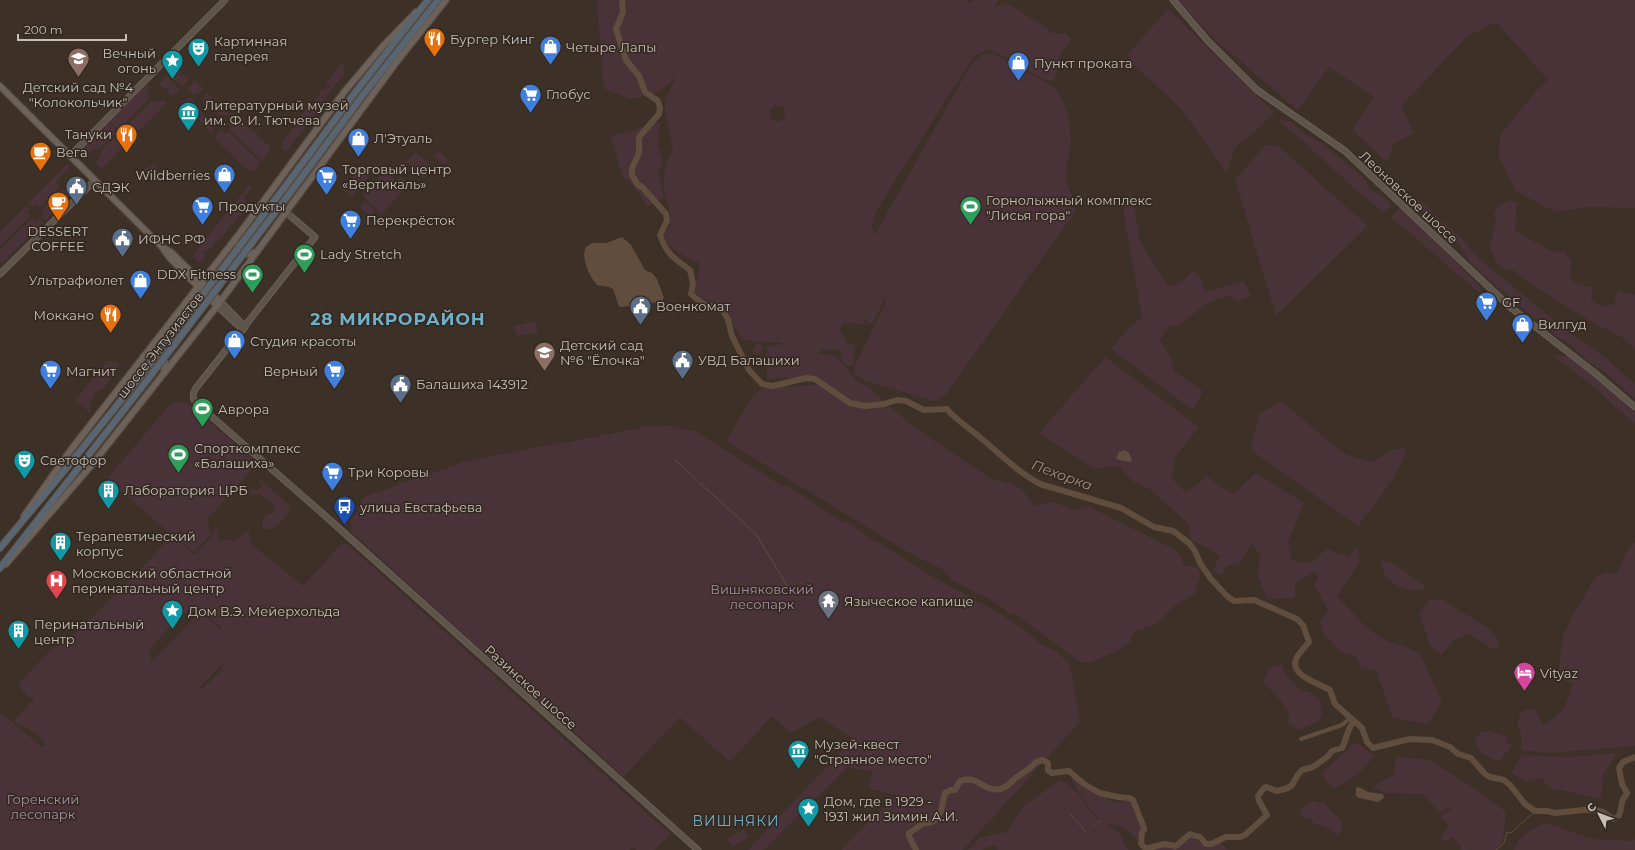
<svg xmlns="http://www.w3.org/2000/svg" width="1635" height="850" font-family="Montserrat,sans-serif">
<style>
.green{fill:#493339;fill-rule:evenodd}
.water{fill:#614d3d}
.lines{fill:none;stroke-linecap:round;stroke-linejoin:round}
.stream{stroke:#614d3d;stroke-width:1}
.canal{stroke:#614d3d;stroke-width:4}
.river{stroke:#614d3d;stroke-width:6}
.secondary-casing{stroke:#6a6159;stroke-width:7}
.primary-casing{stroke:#564c44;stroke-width:8}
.highway-casing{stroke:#574e46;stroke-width:8}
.secondary{stroke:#5f544a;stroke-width:5}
.primary{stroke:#6c6259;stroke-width:5.5}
.highway{stroke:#596671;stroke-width:6}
.highway-bridge-casing{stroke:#574e46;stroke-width:8;stroke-linecap:butt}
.highway-bridge{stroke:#596671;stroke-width:6}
.labels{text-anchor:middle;stroke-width:3;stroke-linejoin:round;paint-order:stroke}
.poi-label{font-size:13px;fill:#c7bfb7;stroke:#322820;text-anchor:start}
.street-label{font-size:13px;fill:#c7bfb7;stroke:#322820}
.park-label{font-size:13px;fill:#aa8da8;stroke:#322820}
.water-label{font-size:14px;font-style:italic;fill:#a78e7b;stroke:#322820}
.neighbourhood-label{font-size:14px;letter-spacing:1px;fill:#71b0c9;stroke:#322820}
.district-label{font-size:17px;font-weight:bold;letter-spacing:1px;fill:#71b0c9;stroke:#322820}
</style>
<rect width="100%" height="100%" fill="#3c3027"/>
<g class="green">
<path d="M597 0H966L971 3 973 0H998L995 7 1007 3C1011 7 1016 7 1020 11 1027 15 1028 17 1036 21 1049 27 1048 37 1066 33L1071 39 1060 55 1055 78 1052 81 1044 80 990 49 974 56 876 211 872 226 874 236 969 68C975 60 982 51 994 54L1052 86C1065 95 1072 127 1071 142 1070 154 1066 165 1066 176 1066 188 1077 200 1075 212L946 394 937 400 933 401 866 381 855 375 854 367 885 305 886 295 873 323 868 324 867 320 863 317 866 325 852 323 842 324 840 330 848 345 855 344 853 366H847L842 362 841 352C833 347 826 348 818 353L836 356 857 381 866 385 910 424 991 479 1006 482 1021 488 1035 506 1055 502 1073 511 1087 506 1177 551 1185 566 1197 567C1203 575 1199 580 1195 588L1197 592 1173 607 1158 623 1135 631 1130 642 1119 650 1089 663 1080 662 1016 614H1011L987 597 982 596 952 580 941 568 916 557 726 441 753 396 762 388 812 385 825 382 817 377 767 379V347L783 344V343L744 340C734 329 730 316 722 304L701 298 694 291C694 281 701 272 699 263 680 253 675 255 663 235 666 231 671 226 671 222 672 217 669 211 668 207 662 187 662 168 673 150L665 112V100L676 77 658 92 631 99 604 89ZM775 105 782 106C789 113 785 121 776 122L770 117V109Z"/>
<path d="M1178 0H1635V208L1589 207 1555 212 1516 191 1499 157 1500 135 1536 91 1548 80 1496 22 1467 37 1401 106 1414 133 1393 145 1387 162 1352 130 1374 97 1329 67 1298 110 1218 42 1180 4Z"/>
<path d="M1168 9 1274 112 1260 127 1234 148 1227 173 1182 110 1131 62 1128 54Z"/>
<path d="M257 51 265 58 261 63 252 55Z"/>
<path d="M341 63 344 66V76C334 83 329 96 320 104L317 103 316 105 318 108C317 114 312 116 309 121 305 129 300 134 294 141 291 145 290 149 286 151L282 148 283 141 295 125 299 124C299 117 307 105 314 103L321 90 331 86 325 84Z"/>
<path d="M174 68H177L182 73 180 77 183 74 189 80 182 87 168 74Z"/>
<path d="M166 76 180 90 173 97 166 91 169 88 168 87 165 90 160 85V82Z"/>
<path d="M195 81 204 90 193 95 187 89Z"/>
<path d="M147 84 150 86 147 91 149 99 121 127 116 128 109 121Z"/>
<path d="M208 93 211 96 212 108 202 99Z"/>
<path d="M191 97 195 101 193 103 194 104 188 110 179 102Z"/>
<path d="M212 97 231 115H219L213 110Z"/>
<path d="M163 100 167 103 129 141 123 134V129L151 101 159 102Z"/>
<path d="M196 106 205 115H193L190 112Z"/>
<path d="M235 115 269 146 270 150 262 161 229 130 232 127 228 123Z"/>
<path d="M195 116H207L212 122 213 134Z"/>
<path d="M1280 120 1290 121 1307 136 1321 142 1366 181 1370 190 1378 193 1390 203 1391 207 1383 212C1347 184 1316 151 1280 122Z"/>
<path d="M109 122 115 129V134L99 149 93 150 88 155 81 149Z"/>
<path d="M660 122 657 146 663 159 658 174 663 192V198L647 207 639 193 623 176 618 161 611 136Z"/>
<path d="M221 130 225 134 228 131 260 162 254 171 249 172 214 138Z"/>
<path d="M122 135 128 142 102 169 95 163C100 158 99 156 101 151 105 144 116 137 122 135Z"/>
<path d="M1265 145 1278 146 1368 226 1276 316 1235 180Z"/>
<path d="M438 150 449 160 444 165 433 156Z"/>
<path d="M416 152 433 167 424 178 406 162Z"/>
<path d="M67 164 70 168 56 182 60 187 39 208 35 204 32 207 28 203Z"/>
<path d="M156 164 160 179 157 182 144 169Z"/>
<path d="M362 166 371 174 352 197 342 189Z"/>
<path d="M385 171 404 189 382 214 362 196Z"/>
<path d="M401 176 409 183 405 188 397 180Z"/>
<path d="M81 179 84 182 45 221 41 217 45 213 41 210 62 189 66 193Z"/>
<path d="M249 185 252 188 244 198 247 207 218 241 214 243 213 247 203 252 204 254V259L200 263 192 256Z"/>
<path d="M1129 194 1133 199 1140 242 1168 286 1180 284 1193 270 1199 275 1205 292 1244 281 1251 296 1237 301 1229 295 1209 302 1179 325 1169 327 1160 340 1170 356 1174 371 1203 391 1193 410 1111 349 1128 329 1142 317 1124 216V205Z"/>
<path d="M1415 200 1422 201 1440 220 1467 243C1470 250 1475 253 1479 259L1565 329 1600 353 1635 384V399L1605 372 1589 362 1568 342 1560 339 1488 279 1470 262 1463 249 1415 205 1413 201Z"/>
<path d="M1509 200 1517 203 1515 231 1552 251 1565 252 1572 263 1570 275 1575 283 1593 288 1591 301 1603 307 1614 304 1618 291 1635 295V349L1622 337 1590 321 1525 280 1515 271 1504 268 1496 262 1490 246 1496 222 1494 214 1498 207Z"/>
<path d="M364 202 367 203 374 209V213L372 215 369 216 361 209 360 206Z"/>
<path d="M27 205 30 209 27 212 31 216 0 246V231Z"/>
<path d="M1401 206 1479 285 1482 295 1391 217Z"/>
<path d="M33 218 36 221 40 218 44 222 2 263 0 261V250Z"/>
<path d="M536 322 538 332 517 336 514 326Z"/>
<path d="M758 343 763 347 759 355 753 354V348Z"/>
<path d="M1557 355 1568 356 1603 384 1635 413V424L1589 383 1555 357Z"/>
<path d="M1105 357 1199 427 1175 457 1172 479 1186 493 1207 476 1222 488 1234 494 1256 473 1304 503 1288 542 1292 559C1310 567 1313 562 1326 549L1349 557 1358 546 1359 563 1337 596C1350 609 1367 631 1384 639 1394 645 1409 646 1418 653 1427 661 1433 688 1442 699L1437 710 1427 724 1393 718 1376 671 1361 667 1356 656 1342 653 1324 634 1320 621 1329 611 1314 585 1318 578 1315 571 1295 584V598L1267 599 1258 577 1260 554 1251 544 1238 565 1227 566 1220 576 1213 570 1220 556 1207 547 1192 541 1188 524 1150 489 1132 481 1119 466 1095 469 1039 433Z"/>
<path d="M107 361H115L120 365 104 388 94 393 89 407 91 412H89L75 400Z"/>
<path d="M1281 401 1343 453 1371 463 1392 450 1404 448 1406 453 1394 478 1358 526 1251 450 1259 414Z"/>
<path d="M171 403H187L258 463 208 518 210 535 195 552 177 539 195 555 212 536 216 527 218 533V541L230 540 234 542 249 529 251 544 303 586 340 545 347 544 670 834 655 850H637L633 847 630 850H0V712L42 747 45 744C36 730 27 729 14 721L35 698 28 697 19 686 20 683C30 672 40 659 51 650 57 645 65 642 71 637 106 604 140 571 172 535L107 479ZM191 608H198L221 627 222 631 201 611 151 662 150 649 174 622ZM223 663 222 670 202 689 199 688Z"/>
<path d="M665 425 695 431 782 486 787 485 839 520 853 525 871 540 878 542 926 573 1001 614 1023 629 1042 645 1056 651 1070 665 1080 722 963 850H841L896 795 869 789 872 772 848 767 764 850H748L853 739 819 717 791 733 772 716 730 762 680 717 623 777 548 707 546 709 350 531 352 528 350 521 358 511V506L364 497 463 462 562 442 564 443 649 426 660 427Z"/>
<path d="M261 478 263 482 290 506C291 515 277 525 270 530L263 528 262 521 267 514 275 512 274 506 260 494 248 495 252 488 256 491 263 486 259 481Z"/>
<path d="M1635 542V746L1550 753 1522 750C1521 744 1521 740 1521 734 1521 731 1518 729 1518 726 1517 714 1524 707 1535 709L1544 726 1564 708 1573 684 1561 678 1559 665 1563 636 1576 609 1595 578 1605 572 1617 573C1624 562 1624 549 1635 542Z"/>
<path d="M1380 559 1396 565 1427 588C1415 594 1395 587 1386 577 1383 573 1382 564 1380 559Z"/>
<path d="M1431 599 1443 600 1488 628 1500 643 1495 650 1468 634 1455 639 1441 655 1431 647 1419 613Z"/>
<path d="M1282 664 1286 676 1302 691 1312 693 1320 700 1322 714 1318 722 1298 730 1288 722 1289 712 1283 706V703L1263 682 1269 668Z"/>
<path d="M1490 731 1507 737 1506 742 1512 745 1499 762 1481 753 1475 740 1481 732Z"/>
<path d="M1356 742 1374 756C1363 771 1351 781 1334 788L1326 781 1323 772Z"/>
<path d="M1617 753 1603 775 1601 799 1551 788 1540 778 1526 781 1511 773 1522 755 1568 757Z"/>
<path d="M1396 757 1429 760 1471 786 1506 812 1503 840 1497 850H1471L1470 846V850H1461V845L1451 837 1446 842 1440 838 1450 825 1441 818 1446 812 1452 810 1449 808 1439 812 1423 794 1384 793 1372 787 1394 775Z"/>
<path d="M1076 777 1112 802 1131 801 1142 827 1137 840C1132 834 1125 827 1117 825 1115 824 1113 825 1111 825 1097 822 1076 790 1071 778Z"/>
<path d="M1061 780 1077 792 1090 811 1120 834 1126 847 1129 850H998L995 845 981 850H968L980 838 1006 832 1026 804Z"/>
<path d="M1314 801 1325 803 1330 811 1343 821 1339 835H1337L1326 827 1315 824 1309 818H1303L1300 812C1303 806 1307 803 1314 801Z"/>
<path d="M1546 823 1592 839 1632 841 1635 839V850H1514C1519 835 1532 828 1546 823Z"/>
<path d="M744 829 749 837 732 847 727 839Z"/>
<path d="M1193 837 1200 843H1222L1227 850H1149L1165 843 1172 849 1178 847Z"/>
</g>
<g class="water">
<path d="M622 237 631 245 645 270 652 273 657 279 664 298 661 302 620 307 618 304 613 289 609 287 597 285C590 277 580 258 586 247L592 243H606Z"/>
<path d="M1124 450 1128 452 1132 459 1130 462 1119 460 1116 458 1119 452Z"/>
<path d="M1356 787 1361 788 1368 792 1383 794 1384 798 1378 802 1359 798 1356 796Z"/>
</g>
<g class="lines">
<g class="stream">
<path d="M675 460 697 480"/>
<path d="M700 483 756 534 791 592"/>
<path d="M1070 814 1087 833"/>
<path d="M1098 822 1100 821"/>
<path d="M1093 826 1095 824"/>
<path d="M1496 850 1504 843 1507 832 1511 833 1535 811"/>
</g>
<path class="canal" d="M1301 739 1342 725 1350 718"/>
<g class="river">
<path d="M622 0 623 12 616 29 626 60 639 76 645 92 658 101 660 108 659 114 639 137V153L632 168V175L638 185 642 187 666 214 667 221 660 235C667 255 674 258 690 270L693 284 691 294C699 301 706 308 718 306L723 311 728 319 732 336 749 370 762 384 773 386 806 378 815 379 850 403 865 406 884 404 897 400 906 401 924 410 947 409C955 419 965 425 976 434 997 451 1016 471 1040 484L1121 508 1154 527 1173 531 1189 543 1195 551 1200 563 1211 579 1227 596 1234 601 1254 600 1297 619 1303 625 1309 642C1305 647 1300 652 1297 657 1287 675 1319 683 1330 690L1335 704 1362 728 1367 742 1373 748 1410 739 1432 740 1450 747 1458 754 1471 758 1485 774 1490 777 1504 780 1510 785 1525 804 1535 811H1547L1555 813 1583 810H1596L1603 812 1613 819C1622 817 1620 810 1622 802 1623 799 1625 796 1627 793L1622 784 1619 768 1623 762 1635 757"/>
<path d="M916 850 909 836V833C914 831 918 826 923 824 926 823 929 823 932 822 943 815 942 803 945 793L951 790H955L960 781C975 776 977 784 989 788 994 790 1000 790 1005 787 1009 785 1013 780 1017 777 1024 772 1030 769 1036 762L1043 760 1048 763V770L1052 773 1069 771 1084 784 1100 793 1118 797 1129 798 1133 800 1144 828V830L1142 832 1141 844 1146 849 1164 844 1176 846 1190 834 1200 837 1206 844H1211L1226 837H1240L1245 835 1267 815 1259 801 1258 796 1264 788 1266 787 1277 791 1288 788 1292 785 1297 776 1302 770 1313 767 1327 757 1332 751 1342 748C1347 739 1347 729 1354 721"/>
</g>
<defs>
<g id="secondary">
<path d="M1173 0 1208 41 1257 90 1345 151 1510 307 1595 373 1635 407"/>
<path d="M70 156 225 0"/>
<path d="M287 213 315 237 196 388C193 393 192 396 195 402L322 513 698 850"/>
<path d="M0 274 95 180"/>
<path d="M220 301 245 327"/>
<path d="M217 306 243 330"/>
</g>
<g id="primary">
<path d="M0 86 162 247 169 257 217 306"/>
<path d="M238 244C241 254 249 257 257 251"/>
<path d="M164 248 172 253 220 301"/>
<path d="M144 356C153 354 160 354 165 362L164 371"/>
<path d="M24 516 70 451 240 233 345 91 383 46 416 12"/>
<path d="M6 564 90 467 217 306 398 60 446 0"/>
</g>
<g id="highway">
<path d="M284 188 357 90 428 0"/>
<path d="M290 193 363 95 438 0"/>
<path d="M0 548 60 476 139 378"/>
<path d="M0 568 145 383"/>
</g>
</defs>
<use href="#secondary" class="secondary-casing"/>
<use href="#primary" class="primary-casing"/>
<use href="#highway" class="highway-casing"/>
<use href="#secondary" class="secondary"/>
<use href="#primary" class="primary"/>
<use href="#highway" class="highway"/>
<defs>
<g id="highway-bridge">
<path d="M139 378 284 188"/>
<path d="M145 383 290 193"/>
</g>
</defs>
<use href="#highway-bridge" class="highway-bridge-casing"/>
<use href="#highway-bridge" class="highway-bridge"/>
</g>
<defs>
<symbol id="restaurant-pin" viewBox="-11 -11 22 30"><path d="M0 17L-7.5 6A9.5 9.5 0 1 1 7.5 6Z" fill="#e8710a" stroke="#322820"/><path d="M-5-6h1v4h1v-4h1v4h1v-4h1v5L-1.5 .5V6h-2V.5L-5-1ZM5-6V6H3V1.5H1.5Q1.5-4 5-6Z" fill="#fff"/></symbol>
<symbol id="shop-pin" viewBox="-11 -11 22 30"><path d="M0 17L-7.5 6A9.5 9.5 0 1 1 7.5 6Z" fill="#3f7fe0" stroke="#322820"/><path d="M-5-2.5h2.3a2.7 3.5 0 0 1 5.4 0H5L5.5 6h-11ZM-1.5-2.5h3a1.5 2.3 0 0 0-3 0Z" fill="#fff"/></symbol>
<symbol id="theatre-pin" viewBox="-11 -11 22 30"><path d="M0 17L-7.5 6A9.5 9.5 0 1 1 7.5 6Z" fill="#0f9aa8" stroke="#322820"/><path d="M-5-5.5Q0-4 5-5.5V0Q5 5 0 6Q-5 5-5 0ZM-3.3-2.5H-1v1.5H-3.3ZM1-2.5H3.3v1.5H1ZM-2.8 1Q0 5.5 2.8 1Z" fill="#fff"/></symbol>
<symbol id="school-pin" viewBox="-11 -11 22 30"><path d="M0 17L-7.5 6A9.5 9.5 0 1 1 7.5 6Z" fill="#8d6e63" stroke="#322820"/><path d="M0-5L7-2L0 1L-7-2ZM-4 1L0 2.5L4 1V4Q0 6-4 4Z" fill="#fff"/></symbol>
<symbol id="sight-pin" viewBox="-11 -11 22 30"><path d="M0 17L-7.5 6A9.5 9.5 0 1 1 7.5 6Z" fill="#0f9aa8" stroke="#322820"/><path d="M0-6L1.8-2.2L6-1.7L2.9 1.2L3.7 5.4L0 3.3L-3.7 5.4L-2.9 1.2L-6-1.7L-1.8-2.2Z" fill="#fff"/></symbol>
<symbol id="supermarket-pin" viewBox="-11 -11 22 30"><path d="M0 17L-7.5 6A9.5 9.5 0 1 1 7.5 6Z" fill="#3f7fe0" stroke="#322820"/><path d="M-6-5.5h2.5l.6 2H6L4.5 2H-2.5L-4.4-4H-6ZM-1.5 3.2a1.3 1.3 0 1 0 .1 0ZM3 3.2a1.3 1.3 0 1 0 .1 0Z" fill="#fff"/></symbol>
<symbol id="museum-pin" viewBox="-11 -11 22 30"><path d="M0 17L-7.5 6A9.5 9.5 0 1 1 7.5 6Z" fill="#0f9aa8" stroke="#322820"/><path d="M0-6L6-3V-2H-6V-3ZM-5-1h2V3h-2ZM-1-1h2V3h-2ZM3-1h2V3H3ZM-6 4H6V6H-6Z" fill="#fff"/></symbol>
<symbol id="cafe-pin" viewBox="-11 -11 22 30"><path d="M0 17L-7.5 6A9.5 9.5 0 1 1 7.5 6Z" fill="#e8710a" stroke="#322820"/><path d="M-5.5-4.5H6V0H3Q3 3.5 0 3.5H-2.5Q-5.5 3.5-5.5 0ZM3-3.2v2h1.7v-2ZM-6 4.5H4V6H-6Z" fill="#fff"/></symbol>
<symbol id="civic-pin" viewBox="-11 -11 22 30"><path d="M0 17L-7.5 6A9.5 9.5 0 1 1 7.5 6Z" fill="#5c6f8a" stroke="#322820"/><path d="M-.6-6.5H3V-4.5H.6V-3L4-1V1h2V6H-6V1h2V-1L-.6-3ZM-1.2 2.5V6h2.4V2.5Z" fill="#fff"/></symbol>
<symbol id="stadium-pin" viewBox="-11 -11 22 30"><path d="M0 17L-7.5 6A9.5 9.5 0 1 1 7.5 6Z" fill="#2e9e5b" stroke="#322820"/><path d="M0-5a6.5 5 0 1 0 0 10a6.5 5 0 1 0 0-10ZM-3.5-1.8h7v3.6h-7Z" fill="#fff"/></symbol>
<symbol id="building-pin" viewBox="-11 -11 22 30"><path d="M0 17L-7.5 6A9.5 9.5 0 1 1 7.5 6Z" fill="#0f9aa8" stroke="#322820"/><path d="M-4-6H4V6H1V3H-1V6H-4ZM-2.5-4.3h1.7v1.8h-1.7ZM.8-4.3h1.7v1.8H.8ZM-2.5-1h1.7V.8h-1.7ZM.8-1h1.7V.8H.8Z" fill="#fff"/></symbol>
<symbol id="bus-pin" viewBox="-11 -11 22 30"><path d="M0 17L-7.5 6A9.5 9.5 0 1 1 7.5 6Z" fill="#1a4fb4" stroke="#322820"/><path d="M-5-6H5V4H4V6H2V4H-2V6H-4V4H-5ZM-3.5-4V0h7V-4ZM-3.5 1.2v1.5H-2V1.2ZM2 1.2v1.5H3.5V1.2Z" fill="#fff"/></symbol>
<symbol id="hospital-pin" viewBox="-11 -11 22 30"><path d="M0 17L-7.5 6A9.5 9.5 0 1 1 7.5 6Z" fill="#e0444e" stroke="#322820"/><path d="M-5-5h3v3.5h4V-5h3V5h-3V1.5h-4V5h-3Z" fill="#fff"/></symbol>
<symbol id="temple-pin" viewBox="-11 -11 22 30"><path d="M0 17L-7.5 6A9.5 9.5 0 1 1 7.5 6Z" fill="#6b7280" stroke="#322820"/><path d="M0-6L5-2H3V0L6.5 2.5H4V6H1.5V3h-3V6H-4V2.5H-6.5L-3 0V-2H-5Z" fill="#fff"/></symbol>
<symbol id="hotel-pin" viewBox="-11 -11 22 30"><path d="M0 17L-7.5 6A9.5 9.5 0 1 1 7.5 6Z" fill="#d1479c" stroke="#322820"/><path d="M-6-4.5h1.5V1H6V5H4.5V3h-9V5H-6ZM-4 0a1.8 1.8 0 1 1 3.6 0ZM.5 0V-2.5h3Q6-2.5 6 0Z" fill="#fff"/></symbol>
</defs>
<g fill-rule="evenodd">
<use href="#restaurant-pin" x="422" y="26" width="25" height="34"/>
<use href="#shop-pin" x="538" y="34" width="25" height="34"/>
<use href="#theatre-pin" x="186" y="36" width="25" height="34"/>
<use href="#school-pin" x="66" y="46" width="25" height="34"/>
<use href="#sight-pin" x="160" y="48" width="25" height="34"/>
<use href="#shop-pin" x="1006" y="50" width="25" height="34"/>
<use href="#supermarket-pin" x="518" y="82" width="25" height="34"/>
<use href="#museum-pin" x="176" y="100" width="25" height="34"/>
<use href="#restaurant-pin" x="114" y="122" width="25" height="34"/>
<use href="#shop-pin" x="346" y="126" width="25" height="34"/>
<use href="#cafe-pin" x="28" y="140" width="25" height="34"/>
<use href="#shop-pin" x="212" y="162" width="25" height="34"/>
<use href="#supermarket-pin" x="314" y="164" width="25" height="34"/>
<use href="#civic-pin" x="64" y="174" width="25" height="34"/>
<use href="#cafe-pin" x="46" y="190" width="25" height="34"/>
<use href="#supermarket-pin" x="190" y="194" width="25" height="34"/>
<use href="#stadium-pin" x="958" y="194" width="25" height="34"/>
<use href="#supermarket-pin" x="338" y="208" width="25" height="34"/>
<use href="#civic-pin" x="110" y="226" width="25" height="34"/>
<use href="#stadium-pin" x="292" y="242" width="25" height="34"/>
<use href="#stadium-pin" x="240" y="262" width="25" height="34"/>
<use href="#shop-pin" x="128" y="268" width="25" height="34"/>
<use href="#supermarket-pin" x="1474" y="290" width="25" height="34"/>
<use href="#civic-pin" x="628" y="294" width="25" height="34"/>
<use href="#restaurant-pin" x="98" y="302" width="25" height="34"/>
<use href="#shop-pin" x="1510" y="312" width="25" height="34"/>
<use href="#shop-pin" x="222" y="328" width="25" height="34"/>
<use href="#school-pin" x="532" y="340" width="25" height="34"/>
<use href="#civic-pin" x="670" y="348" width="25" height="34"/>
<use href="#supermarket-pin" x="38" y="358" width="25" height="34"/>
<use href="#supermarket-pin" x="322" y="358" width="25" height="34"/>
<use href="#civic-pin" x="388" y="372" width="25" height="34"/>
<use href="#stadium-pin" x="190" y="396" width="25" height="34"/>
<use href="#stadium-pin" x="166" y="442" width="25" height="34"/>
<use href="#theatre-pin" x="12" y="448" width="25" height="34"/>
<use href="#supermarket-pin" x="320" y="460" width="25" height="34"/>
<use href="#building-pin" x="96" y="478" width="25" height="34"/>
<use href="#bus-pin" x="332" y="494" width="25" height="34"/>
<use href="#building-pin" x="48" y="530" width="25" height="34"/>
<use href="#hospital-pin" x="44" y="568" width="25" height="34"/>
<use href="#temple-pin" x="816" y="588" width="25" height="34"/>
<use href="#sight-pin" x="160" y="598" width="25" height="34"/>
<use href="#building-pin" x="6" y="618" width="25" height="34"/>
<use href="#hotel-pin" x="1512" y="660" width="25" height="34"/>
<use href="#museum-pin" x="786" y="738" width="25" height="34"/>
<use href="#sight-pin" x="796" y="796" width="25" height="34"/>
</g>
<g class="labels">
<g class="poi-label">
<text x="450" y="44">Бургер Кинг</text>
<text x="214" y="46">Картинная<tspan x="214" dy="15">галерея</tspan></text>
<text x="566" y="52">Четыре Лапы</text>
<text x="156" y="58" text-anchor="end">Вечный<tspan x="156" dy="15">огонь</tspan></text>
<text x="1034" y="68">Пункт проката</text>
<text x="78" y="92" text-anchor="middle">Детский сад №4<tspan x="78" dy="15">"Колокольчик"</tspan></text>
<text x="546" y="99">Глобус</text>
<text x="204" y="110">Литературный музей<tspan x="204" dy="15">им. Ф. И. Тютчева</tspan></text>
<text x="112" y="139" text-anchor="end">Тануки</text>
<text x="374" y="143">Л'Этуаль</text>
<text x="56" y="157">Вега</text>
<text x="342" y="174">Торговый центр<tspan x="342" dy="15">«Вертикаль»</tspan></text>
<text x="210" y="180" text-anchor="end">Wildberries</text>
<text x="92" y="192">СДЭК</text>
<text x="986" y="205">Горнолыжный комплекс<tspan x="986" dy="15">"Лисья гора"</tspan></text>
<text x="218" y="211">Продукты</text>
<text x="366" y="225">Перекрёсток</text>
<text x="58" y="236" text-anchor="middle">DESSERT<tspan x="58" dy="15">COFFEE</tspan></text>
<text x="138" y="244">ИФНС РФ</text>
<text x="320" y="259">Lady Stretch</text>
<text x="236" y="279" text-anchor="end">DDX Fitness</text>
<text x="124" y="285" text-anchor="end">Ультрафиолет</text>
<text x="1502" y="307">GF</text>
<text x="656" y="311">Военкомат</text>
<text x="94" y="320" text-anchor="end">Моккано</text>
<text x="1538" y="329">Вилгуд</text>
<text x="250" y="346">Студия красоты</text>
<text x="560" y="350">Детский сад<tspan x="560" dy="15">№6 "Ёлочка"</tspan></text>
<text x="698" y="365">УВД Балашихи</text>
<text x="66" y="376">Магнит</text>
<text x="318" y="376" text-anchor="end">Верный</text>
<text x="416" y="389">Балашиха 143912</text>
<text x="218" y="414">Аврора</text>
<text x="194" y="453">Спорткомплекс<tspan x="194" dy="15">«Балашиха»</tspan></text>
<text x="40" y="465">Светофор</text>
<text x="348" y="477">Три Коровы</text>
<text x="124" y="495">Лаборатория ЦРБ</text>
<text x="360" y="512">улица Евстафьева</text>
<text x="76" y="541">Терапевтический<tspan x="76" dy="15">корпус</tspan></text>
<text x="72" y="578">Московский областной<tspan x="72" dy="15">перинатальный центр</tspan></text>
<text x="844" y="606">Языческое капище</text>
<text x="188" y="616">Дом В.Э. Мейерхольда</text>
<text x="34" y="629">Перинатальный<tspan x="34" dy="15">центр</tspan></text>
<text x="1540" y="678">Vityaz</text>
<text x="814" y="749">Музей-квест<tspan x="814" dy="15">"Странное место"</tspan></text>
<text x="824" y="806">Дом, где в 1929 -<tspan x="824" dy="15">1931 жил Зимин А.И.</tspan></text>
</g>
<g class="street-label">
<text transform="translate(1409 197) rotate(43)" y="5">Леоновское шоссе</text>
<text transform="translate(160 345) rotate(-52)" y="5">шоссе Энтузиастов</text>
<text transform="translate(531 687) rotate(42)" y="5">Разинское шоссе</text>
</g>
<g class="park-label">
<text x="762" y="594">Вишняковский<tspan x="762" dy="15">лесопарк</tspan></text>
<text x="43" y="804">Горенский<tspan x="43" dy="15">лесопарк</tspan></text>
</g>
<g class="water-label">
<text transform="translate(1062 475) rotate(20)" y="5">Пехорка</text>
</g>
<g class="neighbourhood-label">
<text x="736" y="826">ВИШНЯКИ</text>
</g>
<g class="district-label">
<text x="398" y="325">28 МИКРОРАЙОН</text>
</g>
</g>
<g transform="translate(1599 814) rotate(312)" stroke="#322820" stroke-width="3" paint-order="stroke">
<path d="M0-3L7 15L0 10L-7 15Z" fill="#c7bfb7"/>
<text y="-6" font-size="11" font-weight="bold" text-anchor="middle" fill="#c7bfb7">С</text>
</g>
<path d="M18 34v6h108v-6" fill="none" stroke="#c7bfb7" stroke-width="2"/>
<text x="24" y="34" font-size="12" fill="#c7bfb7" stroke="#322820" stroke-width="3" paint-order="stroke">200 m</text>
</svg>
